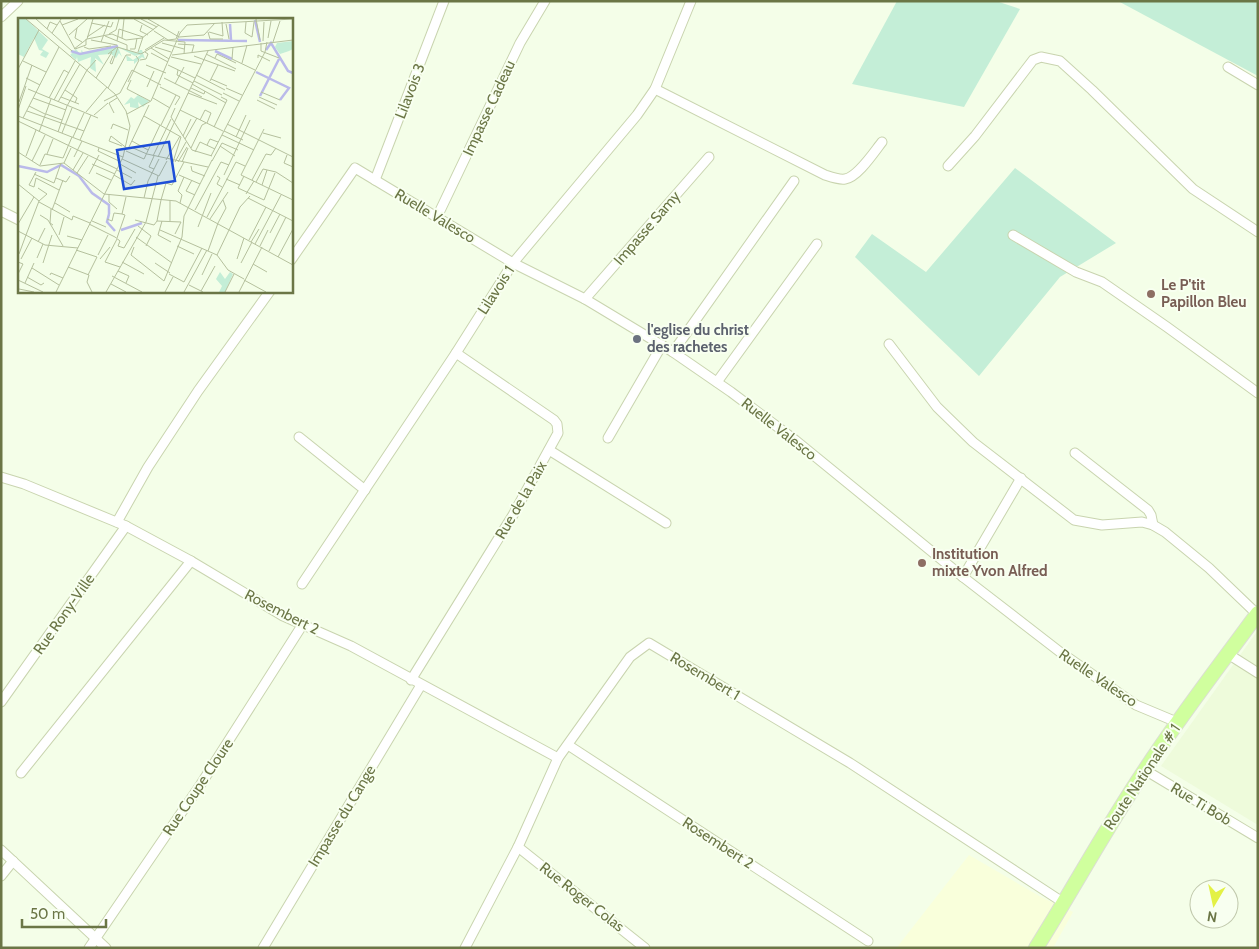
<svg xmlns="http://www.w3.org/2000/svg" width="1259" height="949" font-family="Cabin,sans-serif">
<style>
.residential{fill:#eefbdb}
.commercial{fill:#f9ffdb}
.green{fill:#c4eed7}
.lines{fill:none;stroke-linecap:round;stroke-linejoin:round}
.minor-casing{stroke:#c9d4af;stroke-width:11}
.primary-casing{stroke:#dbded3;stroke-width:16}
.minor{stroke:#fff;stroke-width:9}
.primary{stroke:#d0ff9e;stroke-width:14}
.education-dot{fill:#8d6e63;stroke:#f8fff0;stroke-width:2}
.worship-dot{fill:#6b7280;stroke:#f8fff0;stroke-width:2}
.labels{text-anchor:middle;stroke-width:4;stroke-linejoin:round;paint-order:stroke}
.street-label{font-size:15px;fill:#6b7646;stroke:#f8fff0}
.education-label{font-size:15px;font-weight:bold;fill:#785e54;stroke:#f8fff0;text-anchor:start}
.worship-label{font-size:15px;font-weight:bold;fill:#5b616d;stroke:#f8fff0;text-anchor:start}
.inset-river{fill:none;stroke:#babaea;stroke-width:2.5}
.inset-road{fill:none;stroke:#b5c09d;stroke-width:1}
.view{fill:#1d4ed8;fill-opacity:0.15;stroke:#1d4ed8;stroke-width:2.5}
.inset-edge{fill:none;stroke:#6b7646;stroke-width:2.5}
</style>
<rect width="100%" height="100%" fill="#f4fee8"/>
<path class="residential" d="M1258 630V825L1161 766Z"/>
<path class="commercial" d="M969 855 1041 897 1073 912 1053 948H901L898 946Z"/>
<g class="green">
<path d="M897 1H996L1020 9 964 107 852 84Z"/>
<path d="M1118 1H1258V76Z"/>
<path d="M1015 168 1116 243 1060 277 979 376 855 257 872 234 926 272Z"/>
</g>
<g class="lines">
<defs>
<g id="minor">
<path d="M1 17 18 1"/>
<path d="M1228 67 1258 85"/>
<path d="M655 89 825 175C831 177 839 180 845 179 858 177 874 152 882 142"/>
<path d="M948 166 975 136 1033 60 1041 57 1060 61 1092 90 1193 189 1258 232"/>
<path d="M375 180 444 1"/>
<path d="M1 211 19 220"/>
<path d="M437 217 520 43 545 1"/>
<path d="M1013 235 1076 272 1102 282 1167 327 1258 393"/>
<path d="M291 260 355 168 513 263 585 299 673 352 731 392 795 440 963 577 1060 652 1136 705 1179 723"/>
<path d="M585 299 709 157"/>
<path d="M889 344 937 407 973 442 1074 520 1102 525 1142 522 1153 525 1165 532 1209 568 1257 614"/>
<path d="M673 352 794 181"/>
<path d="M717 382 817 244"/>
<path d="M299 437 365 490"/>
<path d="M608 438 662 345"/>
<path d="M549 450 666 523"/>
<path d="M1075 453 1148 510 1151 515 1153 525"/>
<path d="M1 477 24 484 126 526 191 561 283 616 351 646 558 758"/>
<path d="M117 522 148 467 198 391 270 291"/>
<path d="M963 577 1021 478"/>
<path d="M302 584 456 353 513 263 637 115 655 89 691 1"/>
<path d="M1228 654 1258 673"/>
<path d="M411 680 513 515 558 433 557 424 554 420 456 353"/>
<path d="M1 702 126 526"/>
<path d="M568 745 868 941"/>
<path d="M1145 770 1258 838"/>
<path d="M21 773 191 561"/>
<path d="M518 847 645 948"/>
<path d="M1 850 106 948"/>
<path d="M1 876 13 861"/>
<path d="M89 948 201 784 303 624"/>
<path d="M263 948 421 685"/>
<path d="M465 948 518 847 558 758 630 657 649 643 850 763 1064 903"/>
</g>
<path id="primary" d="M1036 948C1073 889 1106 828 1145 770 1180 716 1220 665 1258 613"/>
</defs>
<use href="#minor" class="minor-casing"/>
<use href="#primary" class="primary-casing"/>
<use href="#minor" class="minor"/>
<use href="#primary" class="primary"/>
</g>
<g class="education-dot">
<circle cx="1151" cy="294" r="5"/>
<circle cx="922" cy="563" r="5"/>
</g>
<circle class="worship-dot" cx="637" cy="339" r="5"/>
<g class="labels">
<g class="street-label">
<text transform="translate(410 91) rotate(-69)" y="5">Lilavois 3</text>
<text transform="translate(489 108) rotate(-65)" y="5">Impasse Cadeau</text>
<text transform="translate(435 216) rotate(31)" y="5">Ruelle Valesco</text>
<text transform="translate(647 228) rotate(-49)" y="5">Impasse Samy</text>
<text transform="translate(496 290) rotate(-57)" y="5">Lilavois 1</text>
<text transform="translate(779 429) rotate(38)" y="5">Ruelle Valesco</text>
<text transform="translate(521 500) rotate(-60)" y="5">Rue de la Paix</text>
<text transform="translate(282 612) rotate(27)" y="5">Rosembert 2</text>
<text transform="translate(64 614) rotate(-55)" y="5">Rue Rony-Ville</text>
<text transform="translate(705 676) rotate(31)" y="5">Rosembert 1</text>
<text transform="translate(1098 678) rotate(34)" y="5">Ruelle Valesco</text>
<text transform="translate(1142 777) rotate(-56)" y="5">Route Nationale # 1</text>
<text transform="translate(198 787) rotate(-56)" y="5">Rue Coupe Cloure</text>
<text transform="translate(1201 804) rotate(31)" y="5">Rue Ti Bob</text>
<text transform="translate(342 816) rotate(-59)" y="5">Impasse du Cange</text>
<text transform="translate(718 843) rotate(33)" y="5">Rosembert 2</text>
<text transform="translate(582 897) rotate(38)" y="5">Rue Roger Colas</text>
</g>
<g class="education-label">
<text x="1161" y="290">Le P'tit<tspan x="1161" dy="17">Papillon Bleu</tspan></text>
<text x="932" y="559">Institution<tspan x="932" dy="17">mixte Yvon Alfred</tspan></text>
</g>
<g class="worship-label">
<text x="647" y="335">l'eglise du christ<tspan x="647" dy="17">des rachetes</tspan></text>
</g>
</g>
<g transform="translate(18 18)">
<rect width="275" height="275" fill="#f4fee8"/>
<path d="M0 1H8L30 22 24 31 31 35 28 40 22 37 25 33 21 32 16 20 6 39 0 36ZM275 23V31L271 33 262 36 257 29 259 25ZM98 28 119 35 122 32H124L127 41 124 39 116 46V43H109L108 37 115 42 124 36 117 38 100 29 104 39 101 35 98 40 93 36 80 37 86 47 77 40 78 54 72 50 73 39 60 44 59 39 58 42 52 37 58 31 62 36 64 35 63 33 64 32 65 35ZM120 77 131 83 125 89 120 84 121 90H118L112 89V85L106 87 113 79 116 81ZM202 254 207 261 212 254 215 256 207 274H201L204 268 198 261Z" fill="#c4eed7"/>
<path class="inset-river" d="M237 2 242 24M212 6 213 22M160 22 229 23M248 32 253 25 270 53 275 55M53 33 62 36 100 28M197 33 214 41M238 54 271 70 262 82M242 78 261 41M0 148 29 154 43 147 61 158 74 175 91 187V196M91 196 89 204 97 213M103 212 124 205"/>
<path class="inset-road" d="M8 1 97 76 108 93 112 108 105 139 38 274M18 1 54 33M116 1 136 12M123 1 139 9M130 1 161 19 186 17 197 5M238 1 242 22M42 3 57 31 68 27V21M228 4 227 15 234 19M73 5 93 9 95 4M208 6 211 21M44 7 60 1M124 7 122 13 130 17M59 10 57 20 64 24M29 11 32 4 39 7M136 13 150 22 158 21 161 13M190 14 192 21H205M191 14 205 18 204 4M34 15 43 1M91 16 98 12 101 1M51 17 69 1M87 18 109 27V32M69 19 87 7M234 19 236 4M104 20 106 1M250 20 253 3M69 21 94 16 108 22 124 20 141 7M73 22 99 27M99 23 101 11 125 19 120 34M245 23 246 4M83 24 91 3M255 24 262 3M144 25 166 31M243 25V33L261 40M160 26 176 27 174 34M66 29 71 31 93 28M137 29 153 34M215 29 214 41 237 52M133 30 151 41M56 31 69 21 75 1M112 31H117L119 20M127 32 146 20M133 35 150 44M90 36 99 29 123 36 146 22 167 24 166 36M188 36 218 51M154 37 275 22M95 38 92 45 94 46 100 29M176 38 217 53M153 39 183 46M197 40 199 36 218 45M240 40V37L252 43M122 42 128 41 130 36 127 34M5 43 28 54M224 45 229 27M128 47 148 55M150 47 177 60M0 51 21 12M160 52 159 57 175 65M178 57 207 72M8 60 22 67M78 60 94 34M146 60 184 79M193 61 209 68M113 62 109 71 132 83M176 63 204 77M192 63 200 47M110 64 121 42 118 38M157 66 166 49M174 66 208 85M129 69 136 53M142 69 162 79 157 87M90 70 108 37H113M173 70 186 76 187 73M208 70 224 77M10 71 80 100M47 72 59 80 57 85M243 74 262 82M170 75 199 86M205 75 221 83M43 79 61 86M241 79 259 87M15 80 48 92M31 80 46 52 51 55M135 80 152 90M36 82 57 43M239 82 257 91M86 83 102 75 114 52 143 67M1 84 14 47M40 84 62 46M11 88 27 96M157 90 153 99 174 132 194 138M0 92 8 68M162 92 205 113M9 93 66 113M68 94 89 69M96 95 91 85 99 80M28 96 44 102M109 96 133 83 162 15 169 7 275 1M76 97 90 85M0 98 105 139M126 98 163 119 155 144M5 100 41 29M182 102 187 92 193 95 189 105M0 103 99 151M209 106 275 139M143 107 158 77M196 109 209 82 203 79M93 111 95 106 110 112M246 111 223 157 275 182M206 113 225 122M21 114 33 81M40 114 49 88 69 52 78 42M44 115 54 90M245 115 263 120M204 117 236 132M165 118 173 101M55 119 66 95M218 119 228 97M167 121 179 100M62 122 73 97M114 123 130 132M189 127 192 121 200 124M104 128 91 123 93 118 110 131 131 87M202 128 217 138M81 130 80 133 103 144M115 130 129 136M173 130 184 107 188 105M108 133 126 141 142 107M0 134 22 148 46 145 86 176M177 134 182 124 197 131M29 136 35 121M129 136 190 149M269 137 266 145 275 149M8 138 18 112M135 138 153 101M136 138 131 149 136 151M193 138 247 34 249 24M56 139 64 123M140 139 190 33M104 141 141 158 149 143M148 142 162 118M14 143 27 117M194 143 204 125 220 132M157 144 168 124M160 144 169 129M164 144 170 130M46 145 53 130M74 146 97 156M102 146 118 155M22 147 27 136 45 140 54 119M173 148 174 153 187 158M55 152 65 135M99 152 114 160M18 154 11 167 16 169 18 160 41 172M59 155 70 138M78 155 93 162M16 156 36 165 43 145M71 156 81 137M96 157 113 167 117 162M161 157 182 166M206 157 232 102M199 158 202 160 199 166 204 169M226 158 220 170 246 182 257 155M38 160 48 164 52 158M208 161 222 167M174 162 168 173 177 177M234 162 248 136 253 137 258 130M238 164 245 151 258 154 275 165M0 166 21 183M244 167 249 152M86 176 158 183 275 247M228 176 236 163M91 177V184L99 191M126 180 130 163 141 141M230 180 275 203M143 182 148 165 154 167 166 144M152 182V203M21 184 54 202 55 198 72 205M37 185 52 194M162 185 164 177 160 173 166 159M33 191 32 205 35 207M34 192 45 162M177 192 203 144 211 147M22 197 30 202 45 228M189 199 218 144 227 148M89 201 94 203 96 195 104 196M192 201 210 174M117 202 136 207 139 203M74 203 88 209M139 203 163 204 157 216M139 203 143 182M144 203 140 217 153 224M200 205 208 190 205 182M0 206 16 179M71 206 97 219 102 223 100 228 106 230 117 211M120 208 133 218 128 228M180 209 193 175M142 212 199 237 210 252 226 261M0 213 27 227 60 230M252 215 262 196M8 217 21 183 29 176 20 170M41 217 46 199M49 218 64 222M118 219 154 245M99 220 107 197 104 196 108 179M99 221 87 244 102 249M231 222 248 189M20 224 27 210M233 224 241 211M237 226 263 177M159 228 176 236M242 228 250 212M116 229 113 237 146 263 164 219 166 198 194 142M58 232 79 239 70 257M190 233 200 205M251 233 268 199M1 236 8 217M80 237 90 217M199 237 222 189 232 178M260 239 275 211M19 240 25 226M3 241 14 220M82 241 92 229M219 241 226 220M0 244 5 246 0 256M104 244 126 256M25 245 34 217M137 245 152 255M223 245 234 224M235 246 249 254M50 249 71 257 69 264 74 274M14 250 41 267M100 253 111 258 108 265M151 256 166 264M32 257 33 255 45 260M184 257 194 236M94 258 124 274M9 259 23 267 26 265M0 262 25 274M226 262 248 274M166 264 184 230M7 265 16 245M93 266 108 274M171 267 185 274M1 271 16 274M183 273 197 248M88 274 128 204 140 158M147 274 155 259M166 274 189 232M207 274 216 256M221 274 244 229"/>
<path class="view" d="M151 124 157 163 106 171 99 132Z"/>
<rect width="275" height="275" class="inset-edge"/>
</g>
<rect width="1259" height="949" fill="none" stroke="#6b7646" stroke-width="5"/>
<g transform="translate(1214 904) rotate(189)"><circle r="24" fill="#f8fff0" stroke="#c0c8ac"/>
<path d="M0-4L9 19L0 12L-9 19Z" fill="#e3f144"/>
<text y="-8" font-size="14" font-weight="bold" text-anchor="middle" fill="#6b7646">N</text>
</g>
<path d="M22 919v8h84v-8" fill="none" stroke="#6b7646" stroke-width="2.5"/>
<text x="30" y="919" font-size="15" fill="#6b7646" stroke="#f8fff0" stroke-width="4" paint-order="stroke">50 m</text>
</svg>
